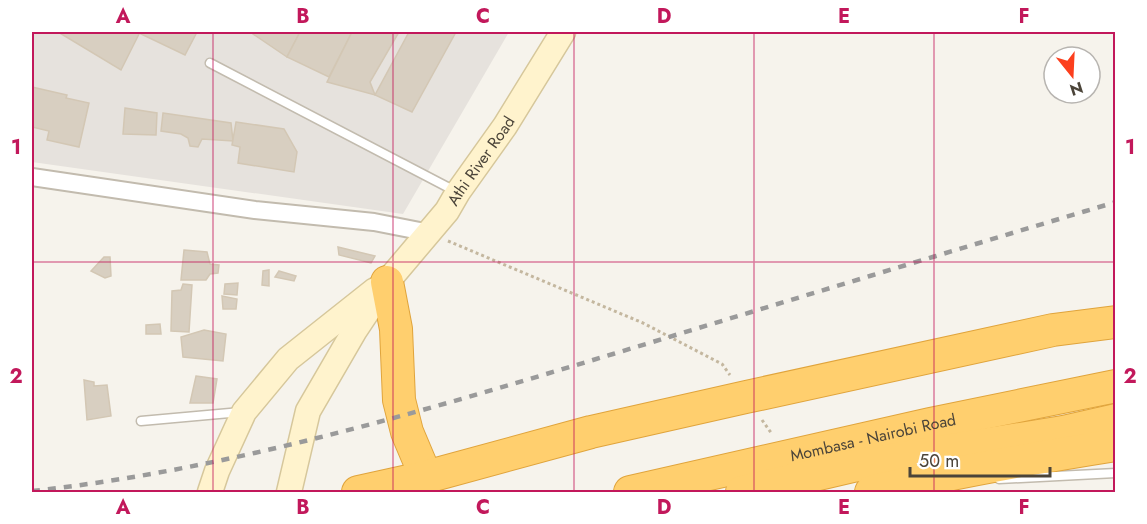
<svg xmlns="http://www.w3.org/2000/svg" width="1147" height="524" font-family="Jost,sans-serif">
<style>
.industrial{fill:#e6e2dd}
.building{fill:#d8cfc1;stroke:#d3c7b4;stroke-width:1.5}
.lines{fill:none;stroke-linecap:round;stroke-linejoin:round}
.lane-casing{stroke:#c2bbae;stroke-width:11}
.street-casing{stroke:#c2bbae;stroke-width:20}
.secondary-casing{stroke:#d6c79b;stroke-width:27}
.highway-casing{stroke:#e0a43c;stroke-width:34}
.path{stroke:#c4b79f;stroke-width:3;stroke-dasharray:3 3;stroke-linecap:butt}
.lane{stroke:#fff;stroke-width:8}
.street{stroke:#fff;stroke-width:16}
.secondary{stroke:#fff3cd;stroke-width:24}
.highway{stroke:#ffcf6e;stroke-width:32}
.rail{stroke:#9a9a9a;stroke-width:4.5;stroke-dasharray:8 8;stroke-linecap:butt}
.grid{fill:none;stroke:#c2185b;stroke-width:1.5;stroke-opacity:0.55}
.labels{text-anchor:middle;stroke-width:4.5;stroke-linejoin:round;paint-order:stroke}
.street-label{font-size:16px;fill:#4b4439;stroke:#fff}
.neatline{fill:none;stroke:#c2185b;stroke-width:2}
.grid-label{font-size:20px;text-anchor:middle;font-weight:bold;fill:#c2185b}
</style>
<rect width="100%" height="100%" fill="#f6f3ec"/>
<path class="industrial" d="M32 32H509L403 214 32 162Z"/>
<g class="building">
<path d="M58 32H140L121 70Z"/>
<path d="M140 32H197L185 55 139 33Z"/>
<path d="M254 32H300L287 57 253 34Z"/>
<path d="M300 32H352L329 77 287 57Z"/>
<path d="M352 32H399L370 82 375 95 327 82Z"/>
<path d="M409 32H456L412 112 375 95Z"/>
<path d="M32 87 67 95 66 98 89 103 79 147 47 140 49 131 32 127Z"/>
<path d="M125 108 157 113 156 135 123 134Z"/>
<path d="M163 113 231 123 233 141 202 139 198 147 190 146 188 138 181 134 161 131Z"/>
<path d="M236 122 284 129 297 152 294 172 238 163 240 147 232 145Z"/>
<path d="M338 247 375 256 371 263 339 255Z"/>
<path d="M184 250 207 252 210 264 219 265 218 273 210 274 206 280H181Z"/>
<path d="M104 257H110L111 276 105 278 91 271Z"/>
<path d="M269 270V286L262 285 263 271Z"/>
<path d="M279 271 296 276 294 281 275 277Z"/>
<path d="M238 283 237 295 224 294 225 284Z"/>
<path d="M183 284 192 285 189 332 171 331 172 291 181 290Z"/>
<path d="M222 296 237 299 236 309H223Z"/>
<path d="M160 324 161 334H146V325Z"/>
<path d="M204 330 226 334 223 361 183 357 181 337Z"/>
<path d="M196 376 217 379 213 403H190Z"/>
<path d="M84 380 94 382V386L107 385 111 416 87 420Z"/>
</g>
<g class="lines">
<defs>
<g id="lane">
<path d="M210 63 457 192"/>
<path d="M141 421 241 412"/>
<path d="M999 479 1116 473"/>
</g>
<path id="street" d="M32 177 255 210 374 222 430 233"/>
<g id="secondary">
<path d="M210 492 217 471 244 412 288 359 375 290"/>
<path id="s1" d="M289 492 308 411 355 330 387 282 447 211 458 192 505 126 563 32"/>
</g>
<g id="highway">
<path d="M387 282 396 329 399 400 407 432 426 477"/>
<path d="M358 492 426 477 591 432 746 397 1053 330 1116 322"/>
<path id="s2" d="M630 492 930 424 1116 386"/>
<path d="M742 492 853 466 1063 432 1116 420"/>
<path d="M871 492C952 472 1034 458 1116 445"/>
</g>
</defs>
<use href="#lane" class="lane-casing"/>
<use href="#street" class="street-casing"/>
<use href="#secondary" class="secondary-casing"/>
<use href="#highway" class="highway-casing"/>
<g class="path">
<path d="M448 241 643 323 722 364 730 375"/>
<path d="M762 420 772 434"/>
</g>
<use href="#lane" class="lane"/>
<use href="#street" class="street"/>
<use href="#secondary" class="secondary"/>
<use href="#highway" class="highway"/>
<path class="rail" d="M32 491C229 470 423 411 613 354 781 303 948 252 1116 202"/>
</g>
<path class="grid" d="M213 32V492M393 32V492M574 32V492M754 32V492M934 32V492M32 262H1116"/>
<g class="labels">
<g class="street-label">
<text dy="6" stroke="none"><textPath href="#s1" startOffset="388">Athi River Road</textPath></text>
<text dy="6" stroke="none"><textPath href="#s2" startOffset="249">Mombasa - Nairobi Road</textPath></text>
</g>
</g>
<rect width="1147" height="524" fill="none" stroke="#ffffff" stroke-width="66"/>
<g transform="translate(1072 75) rotate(162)"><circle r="28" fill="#ffffff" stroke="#b7b4b0" stroke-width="1.5"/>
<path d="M0-4.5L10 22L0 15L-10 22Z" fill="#fc3f1d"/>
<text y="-9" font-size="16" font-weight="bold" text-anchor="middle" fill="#4b4439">N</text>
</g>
<path d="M910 467v9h140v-9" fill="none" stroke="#4b4439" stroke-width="3"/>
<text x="919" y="467" font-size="18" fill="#4b4439" stroke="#ffffff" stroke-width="4.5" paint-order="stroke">50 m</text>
<rect x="33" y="33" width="1081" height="458" class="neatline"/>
<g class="grid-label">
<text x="123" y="23">A</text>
<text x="303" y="23">B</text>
<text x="483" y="23">C</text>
<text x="664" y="23">D</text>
<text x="844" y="23">E</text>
<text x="1024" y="23">F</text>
<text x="16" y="154">1</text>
<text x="1130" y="154">1</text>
<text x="16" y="383">2</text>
<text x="1130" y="383">2</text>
<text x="123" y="514">A</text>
<text x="303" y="514">B</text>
<text x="483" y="514">C</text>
<text x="664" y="514">D</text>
<text x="844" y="514">E</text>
<text x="1024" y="514">F</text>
</g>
</svg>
